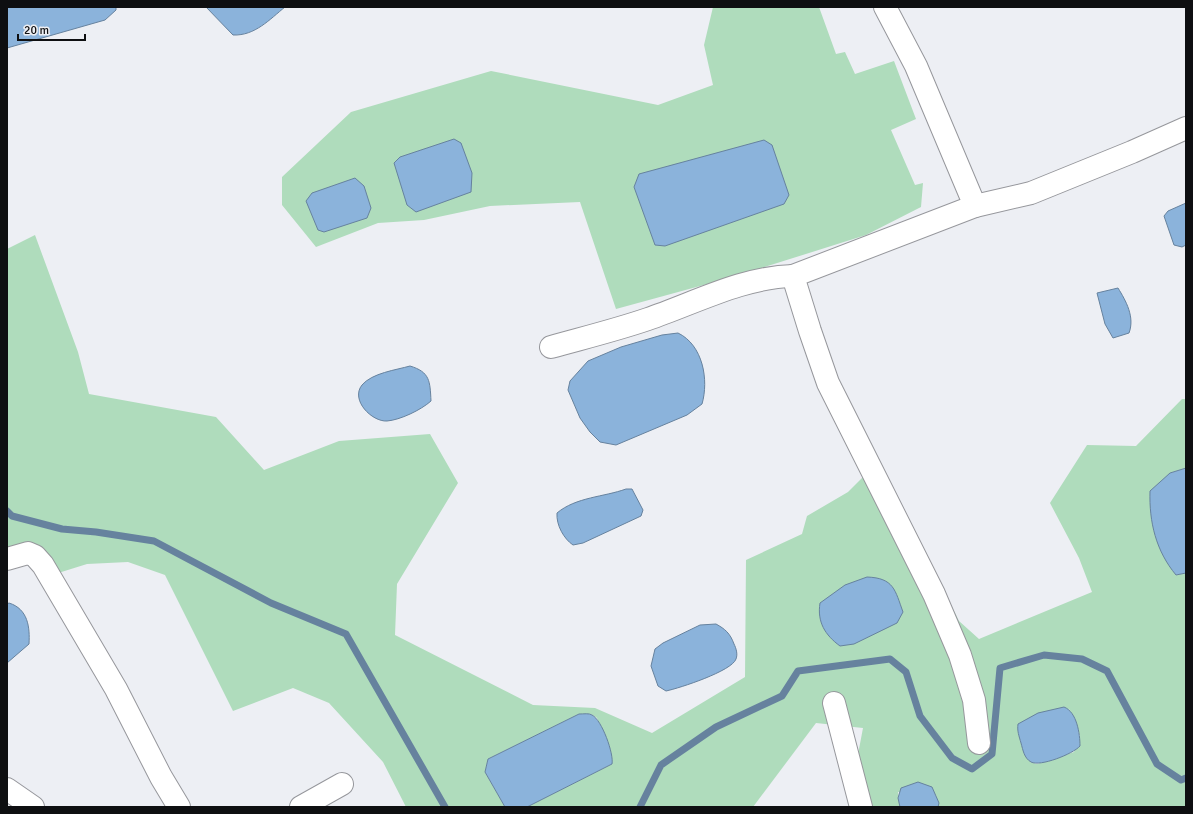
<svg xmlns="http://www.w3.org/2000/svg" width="1193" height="814" font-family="Signika,sans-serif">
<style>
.green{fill:#afdcbc;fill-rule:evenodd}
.water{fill:#8bb3db;stroke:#66829e}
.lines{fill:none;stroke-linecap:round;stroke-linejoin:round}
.stream{stroke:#66829e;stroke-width:7}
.street-casing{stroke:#96979c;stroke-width:24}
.street{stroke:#fff;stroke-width:22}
</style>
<rect width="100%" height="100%" fill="#edeff4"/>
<g class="green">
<path d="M713 7H819L836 54 845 52 855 74 894 61 916 119 891 130 915 185 923 183 921 207 866 235 733 277 616 309 580 202 490 206 424 220 378 223 316 247 282 205V177L351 112 491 71 658 105 713 85 704 45Z"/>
<path d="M35 235 78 352 89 394 216 417 264 470 339 441 430 434 458 483 397 584 395 635 533 705 595 708 652 733 745 677 746 560 802 534 807 516 848 492 865 475 887 477 959 621 979 639 1092 592 1079 558 1050 503 1087 445 1136 446 1182 399H1186V468L1170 473 1176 575 1186 573V807H938L936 795 898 792 900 807H848L863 728 816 723 753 807H527L612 764 597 718 591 714H579L488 759 485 772 505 807H406L383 762 329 703 293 688 233 711 165 575 128 562 87 564 55 574 29 560 7 565V249ZM1069 709 1080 736 1074 752 1037 764 1030 762Z"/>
</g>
<g class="water">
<path d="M7 7H116V10L105 20 7 48Z"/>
<path d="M206 7H285C270 19 255 36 233 35Z"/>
<path d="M454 139 461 143 472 173 471 192 416 212 407 205 394 163 400 157Z"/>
<path d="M764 140 772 145 789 195 784 204 665 246 655 245 634 187 639 174Z"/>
<path d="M355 178 364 186 371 208 367 218 324 232 318 230 306 201 312 193Z"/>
<path d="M1186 203V245L1182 247 1174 245 1164 216 1168 211Z"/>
<path d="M1118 288C1126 301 1135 317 1129 333L1113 338 1105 324 1097 293Z"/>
<path d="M678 333C703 345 709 380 702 404L687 415 616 445 600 442 590 432 580 418 568 390 570 381 588 361 621 347 662 335Z"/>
<path d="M410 366C430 372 430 381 431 401 421 410 400 420 387 421 372 422 350 400 362 385 372 373 396 370 410 366Z"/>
<path d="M1186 468V573L1176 575C1156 551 1149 522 1150 491L1170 473Z"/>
<path d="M626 489H632L643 510 641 516 583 543 573 545C564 539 556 525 557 513 576 497 604 497 626 489Z"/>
<path d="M867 577C894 578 895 590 903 612L897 623 854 644 840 646C825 635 817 622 820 603L845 585Z"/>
<path d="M9 603C28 609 30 627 29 644L7 663V604Z"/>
<path d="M716 624C725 629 730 633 734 644 736 648 738 654 736 659 732 671 680 688 666 691L658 686 651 666 655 649 663 643 700 625Z"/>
<path d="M1064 707C1077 712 1080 734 1080 746 1073 754 1040 767 1031 762 1024 758 1023 750 1021 743 1019 736 1017 731 1018 724L1038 713Z"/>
<path d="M579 714C584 714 589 713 592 715 602 720 614 754 612 764L527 807H505L485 772 488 759Z"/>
<path d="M918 782 932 787 939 803 938 807H900L898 798 901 788Z"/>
</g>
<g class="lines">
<g class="stream">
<path d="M7 511 12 516 62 529 96 532 154 541 271 603 346 634 445 807"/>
<path d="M640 807 661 765 716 727 782 696 798 671 890 659 906 672 920 716 952 758 972 769 992 754 1000 668 1044 655 1082 659 1107 671 1157 764 1181 780 1186 778"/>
</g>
<defs>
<g id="street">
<path d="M885 7 916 66 975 206 793 276 810 331 828 383 934 594 960 655 974 700 979 743"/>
<path d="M975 206 1031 193 1132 152 1186 128"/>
<path d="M551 347C583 338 616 330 648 319 695 303 743 277 793 276"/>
<path d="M7 559 28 553 35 556 43 565 116 689 161 777 179 807"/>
<path d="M834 703 861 807"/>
<path d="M7 789 33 807"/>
<path d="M301 807 342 784"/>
</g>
</defs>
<use href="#street" class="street-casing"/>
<use href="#street" class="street"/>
</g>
<rect width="1193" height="814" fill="none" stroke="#0e0f11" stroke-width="16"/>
<path d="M18 34v6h67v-6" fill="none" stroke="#0e0f11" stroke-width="2"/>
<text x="24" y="34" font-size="12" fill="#0e0f11" stroke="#edeff4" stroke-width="3" paint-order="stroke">20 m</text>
</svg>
